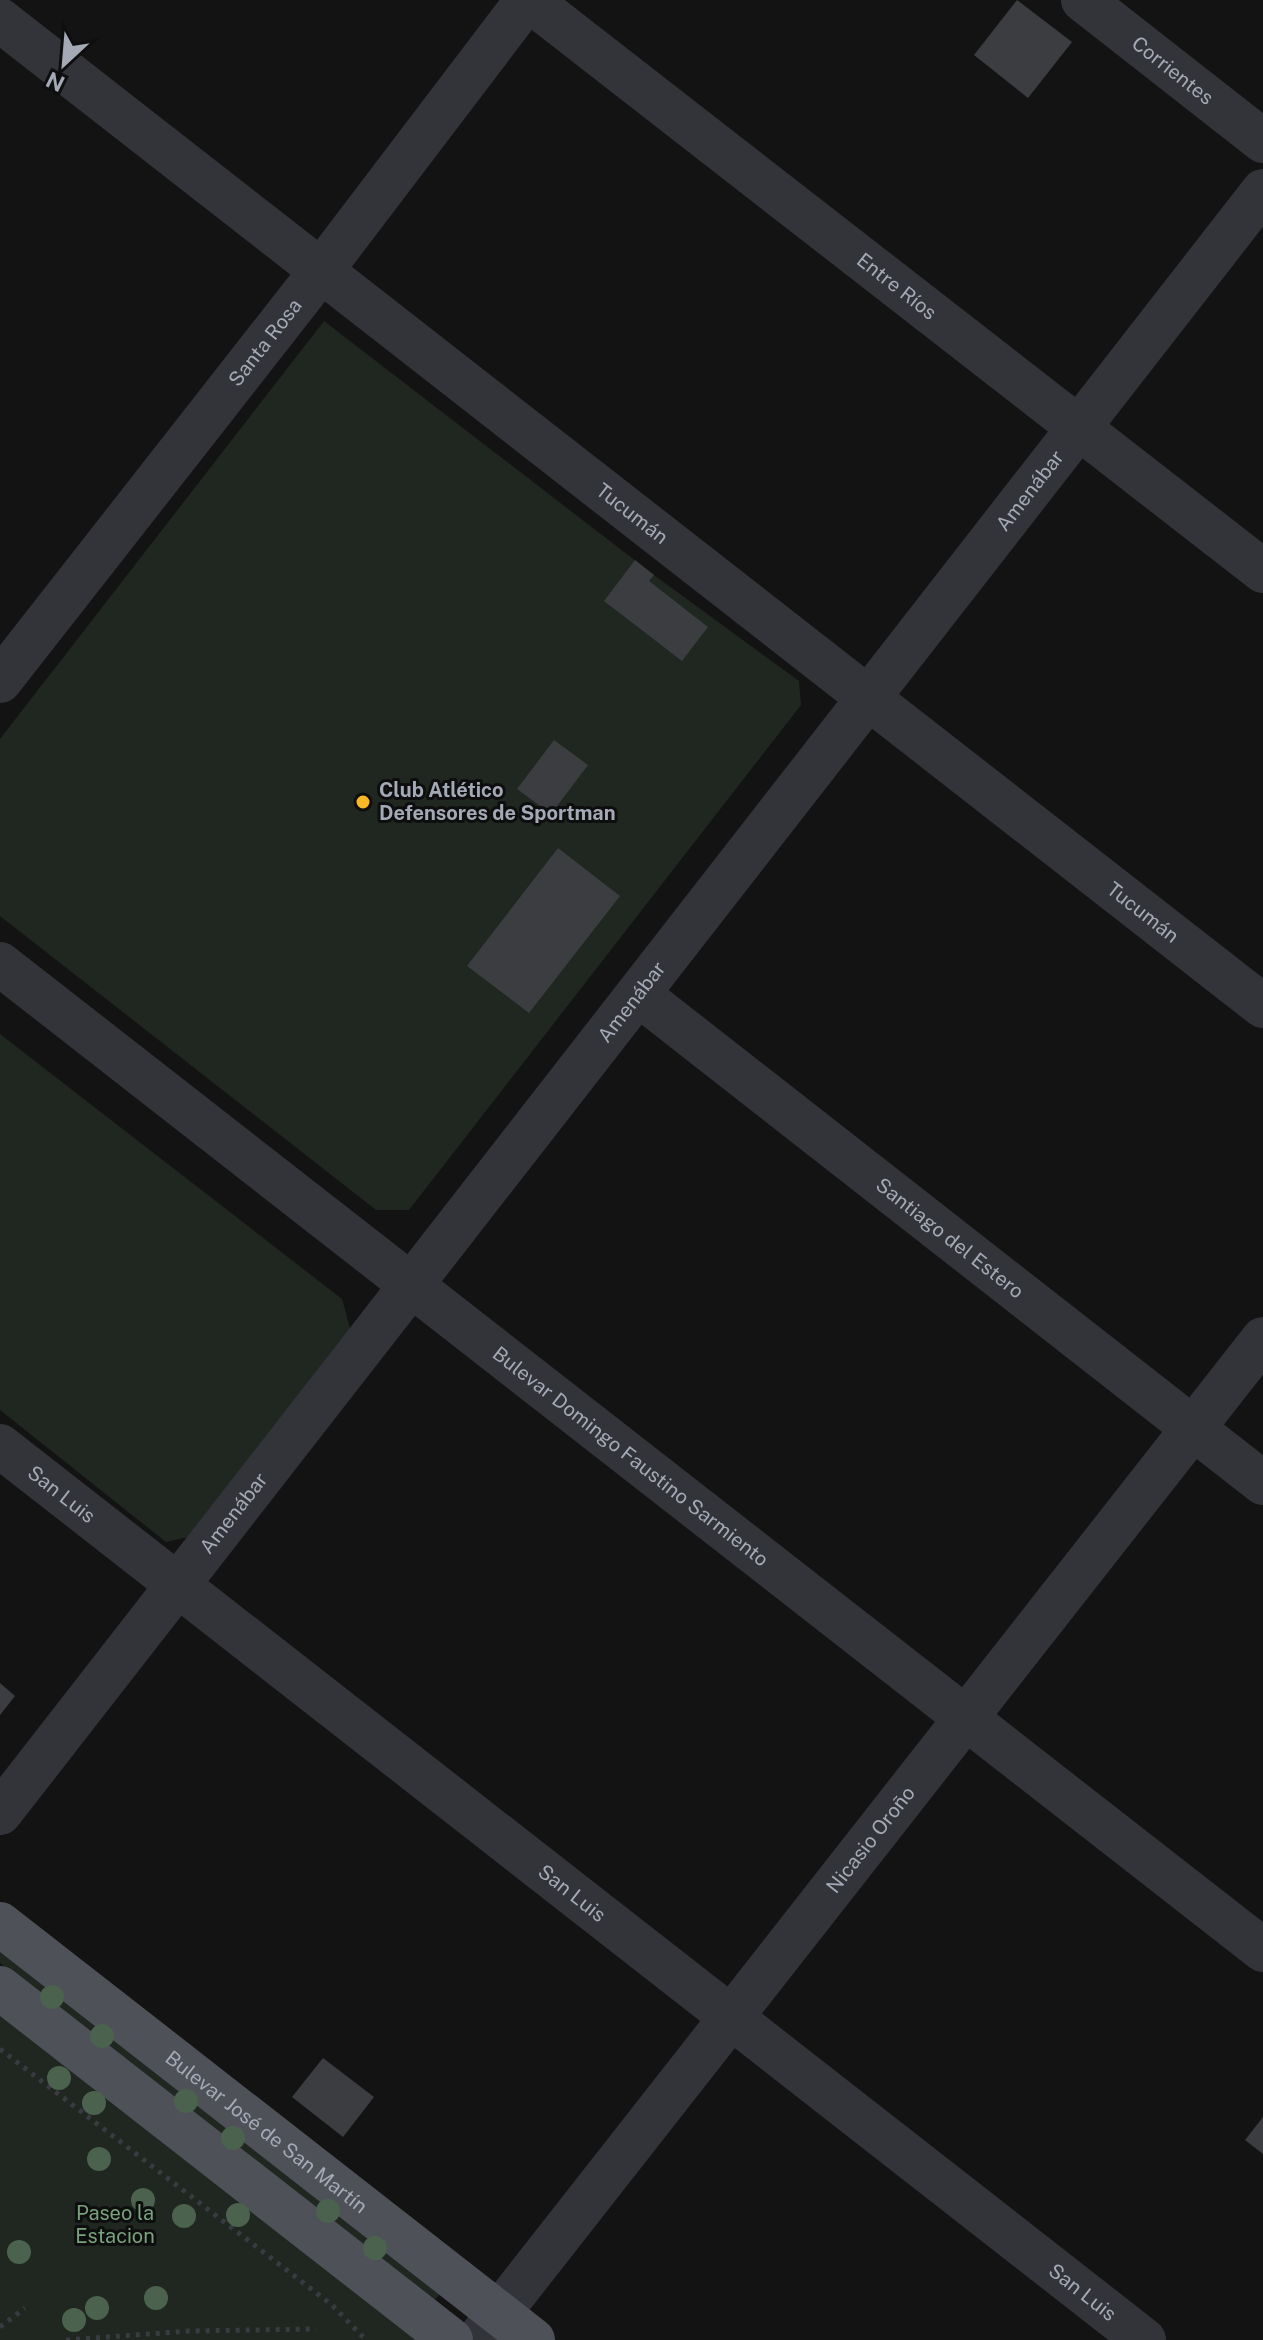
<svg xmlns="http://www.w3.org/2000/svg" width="1263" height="2340" font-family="'Public Sans',sans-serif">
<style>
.green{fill:#1f2720}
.building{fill:#3c3d41}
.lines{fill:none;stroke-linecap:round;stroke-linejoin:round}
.path{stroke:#393b41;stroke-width:5;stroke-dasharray:4 6;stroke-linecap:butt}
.minor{stroke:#333439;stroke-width:44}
.major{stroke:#4f5159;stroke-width:44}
.tree{fill:#4b624e}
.poi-dot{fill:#f9b726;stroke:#0e0e0f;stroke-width:3}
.labels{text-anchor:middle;stroke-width:6;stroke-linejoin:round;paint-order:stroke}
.street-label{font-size:20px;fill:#a3a9b5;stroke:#0e0e0f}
.poi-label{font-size:20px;font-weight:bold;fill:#a3a9b5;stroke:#0e0e0f;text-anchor:start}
.park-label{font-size:20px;fill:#79a27d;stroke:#0e0e0f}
</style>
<rect width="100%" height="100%" fill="#131314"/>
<g class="green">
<path d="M324 321 654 575 799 681 801 705 409 1210H376L0 916V739Z"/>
<path d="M0 1034 342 1299 350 1328 188 1537 166 1542 0 1410Z"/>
<path d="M0 1949 441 2293 434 2301 0 1963Z"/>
<path d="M0 1988 451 2340H0Z"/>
</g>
<g class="building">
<path d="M1017 0 1072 42 1028 98 974 55Z"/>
<path d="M635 560 654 575 649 581 708 627 682 661 604 601Z"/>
<path d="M554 740 588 765 551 814 517 789Z"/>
<path d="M558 848 620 896 529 1013 467 966Z"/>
<path d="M0 1683 15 1696 0 1715Z"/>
<path d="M323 2058 374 2097 343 2137 292 2097Z"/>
<path d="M1263 2117V2154L1245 2140Z"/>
</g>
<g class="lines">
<g class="path">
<path d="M0 2049 332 2305 366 2340"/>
<path d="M0 2327 25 2308"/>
<path d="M66 2340 189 2331 316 2329"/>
</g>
<g class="minor">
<path id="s1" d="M529 0 1263 571"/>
<path id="s2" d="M1083 0 1263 141"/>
<path id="s3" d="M0 20 1263 1006"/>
<path id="s4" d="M0 681 321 271 527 0"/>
<path id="s5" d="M0 964 1263 1950"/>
<path id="s6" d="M638 994 1263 1483"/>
<path id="s7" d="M0 1446 1144 2340"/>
<path id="s8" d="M0 1813 1263 191"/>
<path id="s9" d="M478 2340 1263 1339"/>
</g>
<g class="major">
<path id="s10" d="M0 1924 533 2340"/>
<path d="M0 1988 451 2340"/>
</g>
</g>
<g class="tree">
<circle cx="52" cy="1997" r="12"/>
<circle cx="102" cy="2036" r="12"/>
<circle cx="59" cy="2078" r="12"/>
<circle cx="186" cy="2101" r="12"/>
<circle cx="94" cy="2103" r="12"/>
<circle cx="233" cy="2138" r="12"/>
<circle cx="99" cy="2159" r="12"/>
<circle cx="143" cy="2200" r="12"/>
<circle cx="328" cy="2211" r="12"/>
<circle cx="238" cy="2215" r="12"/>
<circle cx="184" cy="2216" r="12"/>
<circle cx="375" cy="2248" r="12"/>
<circle cx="19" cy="2252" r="12"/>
<circle cx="156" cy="2298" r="12"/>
<circle cx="97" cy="2308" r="12"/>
<circle cx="74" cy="2320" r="12"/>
</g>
<circle class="poi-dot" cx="363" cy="802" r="8"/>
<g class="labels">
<g class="street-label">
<text dy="7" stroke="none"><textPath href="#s2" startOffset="114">Corrientes</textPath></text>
<text dy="7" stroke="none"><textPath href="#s1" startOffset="466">Entre Ríos</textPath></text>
<text dy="7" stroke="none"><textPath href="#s4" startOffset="430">Santa Rosa</textPath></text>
<text dy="7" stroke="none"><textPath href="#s8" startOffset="1676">Amenábar</textPath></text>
<text dy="7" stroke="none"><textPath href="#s3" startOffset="802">Tucumán</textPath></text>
<text dy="7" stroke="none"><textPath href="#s3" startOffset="1450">Tucumán</textPath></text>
<text dy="7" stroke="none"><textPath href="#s8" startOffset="1028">Amenábar</textPath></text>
<text dy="7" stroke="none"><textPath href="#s6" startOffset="396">Santiago del Estero</textPath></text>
<text dy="7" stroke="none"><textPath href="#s5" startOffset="800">Bulevar Domingo Faustino Sarmiento</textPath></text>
<text dy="7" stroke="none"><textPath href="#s7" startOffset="78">San Luis</textPath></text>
<text dy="7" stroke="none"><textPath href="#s8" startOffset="380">Amenábar</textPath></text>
<text dy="7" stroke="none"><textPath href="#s9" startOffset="636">Nicasio Oroño</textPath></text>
<text dy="7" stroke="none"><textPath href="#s7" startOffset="726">San Luis</textPath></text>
<text dy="7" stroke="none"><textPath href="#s10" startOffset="338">Bulevar José de San Martín</textPath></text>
<text dy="7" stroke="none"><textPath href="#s7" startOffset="1374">San Luis</textPath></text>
</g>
<g class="poi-label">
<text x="379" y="797">Club Atlético<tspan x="379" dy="23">Defensores de Sportman</tspan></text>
</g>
<g class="park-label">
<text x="115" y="2220">Paseo la<tspan x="115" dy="23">Estacion</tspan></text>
</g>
</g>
<g transform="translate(64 64) rotate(206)" stroke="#0e0e0f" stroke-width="6" paint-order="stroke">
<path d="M0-6L14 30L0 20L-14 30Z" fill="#a3a9b5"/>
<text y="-12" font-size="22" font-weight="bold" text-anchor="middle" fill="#a3a9b5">N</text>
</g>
</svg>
